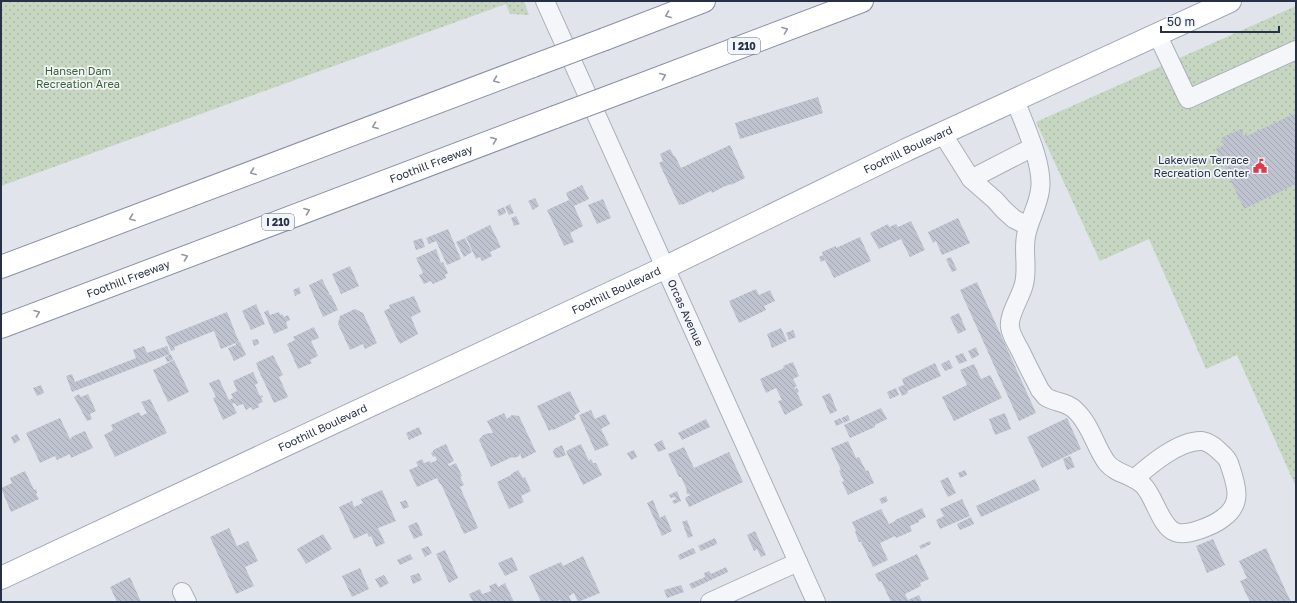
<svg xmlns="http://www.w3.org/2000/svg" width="1297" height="603" font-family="'Golos Text',sans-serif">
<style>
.park{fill:url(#park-dots)}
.building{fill:url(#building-back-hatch)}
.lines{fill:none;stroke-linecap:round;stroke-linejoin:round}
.minor-casing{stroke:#a9afb9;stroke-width:20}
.major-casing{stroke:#9fa8b8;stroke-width:24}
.highway-casing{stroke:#8791a4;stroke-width:24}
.minor{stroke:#f5f6f9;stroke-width:18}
.major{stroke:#fff;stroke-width:22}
.highway{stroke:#fff;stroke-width:22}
.highway-bridge-casing{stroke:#8791a4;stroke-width:24;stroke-linecap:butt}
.highway-bridge{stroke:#fff;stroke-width:22}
.oneway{stroke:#9398a2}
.labels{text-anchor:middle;stroke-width:3.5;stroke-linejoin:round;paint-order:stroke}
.shield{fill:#f1f4f8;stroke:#646c7b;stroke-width:1}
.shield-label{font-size:10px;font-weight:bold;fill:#273145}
.park-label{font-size:11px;fill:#3a6333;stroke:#f1f4f8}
.street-label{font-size:11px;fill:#273145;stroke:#f1f4f8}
.poi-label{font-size:11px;fill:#273145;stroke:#f1f4f8;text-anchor:end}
</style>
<defs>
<pattern id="park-dots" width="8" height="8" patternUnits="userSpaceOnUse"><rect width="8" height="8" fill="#c6d6c1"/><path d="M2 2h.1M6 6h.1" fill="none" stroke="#aab8a7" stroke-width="1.8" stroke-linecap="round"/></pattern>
<pattern id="building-back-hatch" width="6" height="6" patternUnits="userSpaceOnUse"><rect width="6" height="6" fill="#bec3cf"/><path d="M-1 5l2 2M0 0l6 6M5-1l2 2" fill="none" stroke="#a3a8b3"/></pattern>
</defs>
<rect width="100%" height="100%" fill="#e1e5eb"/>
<g class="park">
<path d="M1 1H524L529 15 510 14 506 4 1 186Z"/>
<path d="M1296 6V487L1237 355 1206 369 1149 239 1100 261 1036 122Z"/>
</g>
<g class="building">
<path d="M818 97 823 113 740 139 735 123Z"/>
<path d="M1296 113V184L1244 209 1216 149 1224 145 1221 138 1241 129 1244 136 1246 134 1247 136Z"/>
<path d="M730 145 745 178 731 185V184L723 187 712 193 711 191 682 205V204L679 205 659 163 663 161 660 154 670 149 674 156H675L681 168Z"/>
<path d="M582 185 589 199 574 206 583 226 570 233 574 242 564 246 547 210 569 200 566 193Z"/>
<path d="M535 198 539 206 533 210 528 201Z"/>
<path d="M603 199 611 218 597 224 588 205Z"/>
<path d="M510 204 514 213 509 215 505 207Z"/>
<path d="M504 207 506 213 499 216 497 210Z"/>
<path d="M516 216 520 224 514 226 511 218Z"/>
<path d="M958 218 970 243 942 255 936 241 933 243 928 232Z"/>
<path d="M911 221 925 250 910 257 901 239 879 249 870 233 888 224 889 227 896 224 898 227Z"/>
<path d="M490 225 501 247 490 252 492 256 482 261 480 257 476 259 466 237Z"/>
<path d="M448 229 461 259 447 265 436 241 429 244 426 238Z"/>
<path d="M860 237 871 261 834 278 825 260 821 262 819 257 823 255 822 252 836 246V248Z"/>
<path d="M422 238 425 247 416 250 413 241Z"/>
<path d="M465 238 472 252 464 257 456 242Z"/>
<path d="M436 249 441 263 443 262 448 273 445 275 446 278 433 284 431 281 424 284 419 275 423 273 416 258Z"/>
<path d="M951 257 957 270 952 272 946 259Z"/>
<path d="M350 266 359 286 341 294 332 274Z"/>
<path d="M322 279 330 295H331L338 310 323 317 309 285Z"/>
<path d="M977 282 1036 413 1019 421 960 290Z"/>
<path d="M299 287 301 293 295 296 293 290Z"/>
<path d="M756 289 759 295 770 290 775 301 764 306 766 310 739 323 729 301Z"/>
<path d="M414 296 421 312 411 317 418 334 400 344V342L399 343 384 311 390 308 389 305Z"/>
<path d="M256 304 265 324 251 330 242 311Z"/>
<path d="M355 309 363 313 377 343 365 349 363 344 350 350 338 324 340 316Z"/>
<path d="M268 310 270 315 279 312 280 315 282 314 284 317 288 315 290 320 286 322 288 328 274 334 264 312Z"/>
<path d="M227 312 239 342H240L246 355 234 361 228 348 236 345V343L221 349 214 331 174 347 175 350 171 351 165 337Z"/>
<path d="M959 313 966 330 958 334 950 317Z"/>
<path d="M314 327 319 338 311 341 318 356 310 360 312 363 298 369 287 344 295 340 293 337Z"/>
<path d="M781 328 787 341 772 348 767 334Z"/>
<path d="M793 330 796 337 789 340 786 333Z"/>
<path d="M258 339 259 344 254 346 252 340Z"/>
<path d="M144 346 147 353 167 346 170 354 72 392 66 376 72 374 75 382 136 358 133 350Z"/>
<path d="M976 347 979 355 972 359 968 351Z"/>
<path d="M963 353 967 361 959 364 955 356Z"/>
<path d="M171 354 173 360 167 362 165 357Z"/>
<path d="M273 355 283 375 279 377 288 397 274 403 257 367H258L256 363Z"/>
<path d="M174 360 189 392 168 402 153 370Z"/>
<path d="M949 360 953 368 945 371 941 364Z"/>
<path d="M793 362 799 376 793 379 797 386 794 388 795 389 797 388 799 392 797 393 803 405 785 415 778 401 782 400 776 388 766 393 760 379 784 368 783 366Z"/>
<path d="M935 363 941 376 907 391 908 393 902 396 898 387 904 385 902 379Z"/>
<path d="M974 364 981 379 990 375 1002 398 954 421 942 397 967 385 960 370Z"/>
<path d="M253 372 258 383 255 385 260 396 262 395 263 397 261 398 263 402 258 404 259 407 253 410 251 407 246 410 243 404 237 406 235 403 232 404 237 413 223 420 213 398 216 397 209 383 219 379 229 400 233 398 231 394 237 391 233 381Z"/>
<path d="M41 385 44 393 37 396 33 388Z"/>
<path d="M896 388 899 395 890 399 887 392Z"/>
<path d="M570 391 580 412 575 415V416H574L576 419 553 430 552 429 549 431 537 406Z"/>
<path d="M830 393 837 411 830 414 822 396Z"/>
<path d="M79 394 81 397 88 394 96 411 90 414 92 419 87 421 74 397Z"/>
<path d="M150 399 167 433 115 457 104 435 113 430 111 425 139 412 141 416 147 413 141 402Z"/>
<path d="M881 408 887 419 875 425V427L850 438 844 425Z"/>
<path d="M591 410 595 419 605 414 610 424 601 429 609 445 595 451 579 415Z"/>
<path d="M504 413 507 419 512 415 519 416 536 452 522 459 520 453 519 456 514 458 512 457 491 467 479 440 483 435 489 433H493L487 421Z"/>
<path d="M1005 413 1011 429 995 435 989 419Z"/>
<path d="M848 415 850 420 844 423 841 418Z"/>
<path d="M60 418 70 439 72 438 71 437 85 431 93 448 71 458 70 454 57 460 55 456 40 463 26 433Z"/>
<path d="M840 418 843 423 836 426 834 421Z"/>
<path d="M1067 418 1081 449 1042 468 1027 437Z"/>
<path d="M706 419 710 427 682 440 678 433Z"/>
<path d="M419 427 422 434 409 440 406 433Z"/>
<path d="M17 434 20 440 14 444 11 437Z"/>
<path d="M662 440 666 449 658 452 654 444Z"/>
<path d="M848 441 856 458 859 457 866 471 868 470 874 483 848 495 842 482 844 481 839 471 841 470 831 448Z"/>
<path d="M446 444 454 461 448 464 449 466 456 463 462 476 460 477 464 485 460 487 478 528 464 534 441 484H440L437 478 417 487 409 470 418 466 416 462 422 459 424 463 430 461 431 463 437 460 435 456 433 457 431 453 433 452V450Z"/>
<path d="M581 444 589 461 591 459 593 463H596L602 475 583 485 566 451Z"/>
<path d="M562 445 566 455 558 458 555 457 553 452 554 449Z"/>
<path d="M684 447 694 468 729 452 743 482 689 507 685 498 690 495 689 494H687L686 491 687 490 681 477H679L668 454Z"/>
<path d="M634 450 637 457 631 460 627 453Z"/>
<path d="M1070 456 1075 467 1067 470 1063 459Z"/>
<path d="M518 470 523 478 525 477 531 491 521 496 524 502 509 509 497 482 511 475V474Z"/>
<path d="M965 470 967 475 960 478 958 473Z"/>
<path d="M25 471 34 490 36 489 37 493 36 494 39 499 11 512 1 488 12 483 10 478Z"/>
<path d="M948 477 956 493 948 497 940 481Z"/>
<path d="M1035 479 1040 490 981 517 976 506Z"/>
<path d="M382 490 396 521 378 528 385 543 376 547 371 536 369 537 367 533 354 539 339 507 352 501 354 507 363 503 361 499Z"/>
<path d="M677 491 681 501 674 504 672 501 676 499 675 497 671 498 669 495Z"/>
<path d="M886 496 888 501 882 504 879 499Z"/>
<path d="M962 499 970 516 940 529 936 520 944 516 940 509Z"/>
<path d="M406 500 409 507 403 509 400 502Z"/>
<path d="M653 500 660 518 665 515 672 531 662 536 647 503Z"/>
<path d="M922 508 926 517 919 520V522L910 526 912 531 896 538 895 536 880 543 888 560 873 567 861 542H859L855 532 856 531 852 522 881 509 889 524 895 521V520Z"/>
<path d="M971 517 974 524 960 530 957 524Z"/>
<path d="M687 520 693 536 688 538 682 522Z"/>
<path d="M417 522 423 535 414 539 408 526Z"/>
<path d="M229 528 237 546 248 541 258 561 245 567 254 586 236 594 210 537Z"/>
<path d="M755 531 766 555 761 557 757 549 754 551 747 535Z"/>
<path d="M323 534 332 549 306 564 297 549Z"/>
<path d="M715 538 717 544 701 551 698 546Z"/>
<path d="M1213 539 1225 565 1207 573 1196 546Z"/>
<path d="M930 541 931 544 921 549 919 546Z"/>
<path d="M428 546 432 553 425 557 421 549Z"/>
<path d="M693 548 696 553 680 560 678 555Z"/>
<path d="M1266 548 1291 602H1250L1240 581 1247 578 1239 561Z"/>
<path d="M445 550 458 578 449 583 436 554Z"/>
<path d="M410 554 413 559 400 565 397 560Z"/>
<path d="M917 554 929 579 920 583 921 586 905 594 908 600 919 595 922 602H891L881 581 879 582 875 574Z"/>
<path d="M583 556 600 593 578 602 574 593 569 596 571 601 568 602H561L560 600 555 602H541L529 576 561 562 563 566Z"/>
<path d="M512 557 518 570 505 576 498 563Z"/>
<path d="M726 567 728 572 692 589 689 584 705 577 704 573 709 571 711 574Z"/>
<path d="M360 568 369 589 352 597 342 576Z"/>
<path d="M419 573 422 580 413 584 410 576Z"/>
<path d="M384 575 389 583 380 588 375 579Z"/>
<path d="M130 577 141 602H117L110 587Z"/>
<path d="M496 583 498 587 505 583 514 602H473L469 594 480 589 482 594 491 591 489 586Z"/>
<path d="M681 585 684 592 667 598 664 590Z"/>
</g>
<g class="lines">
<defs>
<g id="minor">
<path id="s1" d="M545 1 816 602"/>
<path d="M1157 34 1188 99 1296 50"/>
<path d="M1015 100C1024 124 1044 165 1040 190 1038 206 1029 220 1026 236 1023 252 1028 268 1024 284 1021 297 1008 315 1010 327 1011 336 1017 344 1021 352 1027 365 1034 378 1040 390 1042 392 1044 395 1046 397 1056 403 1068 402 1076 411 1091 425 1095 447 1107 463 1116 474 1133 475 1143 485 1155 497 1160 526 1175 532 1187 537 1214 525 1223 518 1244 503 1236 484 1229 463 1227 457 1222 454 1218 450 1214 446 1207 442 1202 441 1179 440 1150 465 1134 479"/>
<path d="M942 133 971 179 995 200 1004 210 1014 219 1028 226"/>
<path d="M971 179 1033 147"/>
<path d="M182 592 187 602"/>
<path d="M710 602 798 562"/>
</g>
<g id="major">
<path id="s2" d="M1 578 664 268 906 150 1230 1"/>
</g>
<g id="highway">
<path d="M605 39 704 1"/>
<path d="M627 90 862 1"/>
<path d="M1 267 533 66"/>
<path id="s3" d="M1 327 555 117"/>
</g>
</defs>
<use href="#minor" class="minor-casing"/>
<use href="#major" class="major-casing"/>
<use href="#highway" class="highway-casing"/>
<use href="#minor" class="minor"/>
<use href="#major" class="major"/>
<use href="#highway" class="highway"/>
<defs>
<g id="highway-bridge">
<path d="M533 66 605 39"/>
<path d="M555 117 627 90"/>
</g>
</defs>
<use href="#highway-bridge" class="highway-bridge-casing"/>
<use href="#highway-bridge" class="highway-bridge"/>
</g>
<defs><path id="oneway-chevron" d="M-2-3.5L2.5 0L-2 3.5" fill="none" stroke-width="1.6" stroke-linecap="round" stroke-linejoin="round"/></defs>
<g class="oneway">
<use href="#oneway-chevron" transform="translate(668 15) rotate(159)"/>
<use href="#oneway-chevron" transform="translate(785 30) rotate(-21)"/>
<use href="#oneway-chevron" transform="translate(663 76) rotate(-21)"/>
<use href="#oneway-chevron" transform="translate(496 80) rotate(159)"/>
<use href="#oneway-chevron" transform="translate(375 126) rotate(159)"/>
<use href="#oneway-chevron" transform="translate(494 140) rotate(-21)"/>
<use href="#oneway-chevron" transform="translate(253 172) rotate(159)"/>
<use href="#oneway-chevron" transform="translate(307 211) rotate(-21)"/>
<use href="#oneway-chevron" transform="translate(132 218) rotate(159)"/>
<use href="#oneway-chevron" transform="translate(185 257) rotate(-21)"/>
<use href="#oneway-chevron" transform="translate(37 313) rotate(-21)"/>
</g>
<defs>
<symbol id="civic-bare" viewBox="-9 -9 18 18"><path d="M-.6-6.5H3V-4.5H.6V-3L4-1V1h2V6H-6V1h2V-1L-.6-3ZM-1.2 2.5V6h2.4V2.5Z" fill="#dd3a4a" stroke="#f1f4f8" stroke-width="2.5" paint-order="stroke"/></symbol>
</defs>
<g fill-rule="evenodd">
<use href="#civic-bare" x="1250" y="156" width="20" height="20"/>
</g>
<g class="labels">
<g class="shield">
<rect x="728" y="38" width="32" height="16" rx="3"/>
<rect x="262" y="214" width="32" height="16" rx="3"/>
</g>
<g class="shield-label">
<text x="744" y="50">I 210</text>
<text x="278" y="226">I 210</text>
</g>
<g class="park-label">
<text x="78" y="75">Hansen Dam<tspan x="78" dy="13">Recreation Area</tspan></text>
</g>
<g class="street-label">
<text dy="4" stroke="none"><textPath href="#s2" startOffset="1003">Foothill Boulevard</textPath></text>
<text dy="4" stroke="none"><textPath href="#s3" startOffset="460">Foothill Freeway</textPath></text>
<text dy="4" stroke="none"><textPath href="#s3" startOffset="136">Foothill Freeway</textPath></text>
<text dy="4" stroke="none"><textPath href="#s2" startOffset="679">Foothill Boulevard</textPath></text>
<text dy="4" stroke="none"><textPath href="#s1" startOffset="342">Orcas Avenue</textPath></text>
<text dy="4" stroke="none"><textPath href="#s2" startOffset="355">Foothill Boulevard</textPath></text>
</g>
<g class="poi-label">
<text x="1249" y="164">Lakeview Terrace<tspan x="1249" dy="13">Recreation Center</tspan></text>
</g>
</g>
<rect width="1297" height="603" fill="none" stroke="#273145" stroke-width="4"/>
<path d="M1161 26v6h118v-6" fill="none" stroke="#273145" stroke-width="2"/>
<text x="1167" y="26" font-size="12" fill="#273145" stroke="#f1f4f8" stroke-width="3" paint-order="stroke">50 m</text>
</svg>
